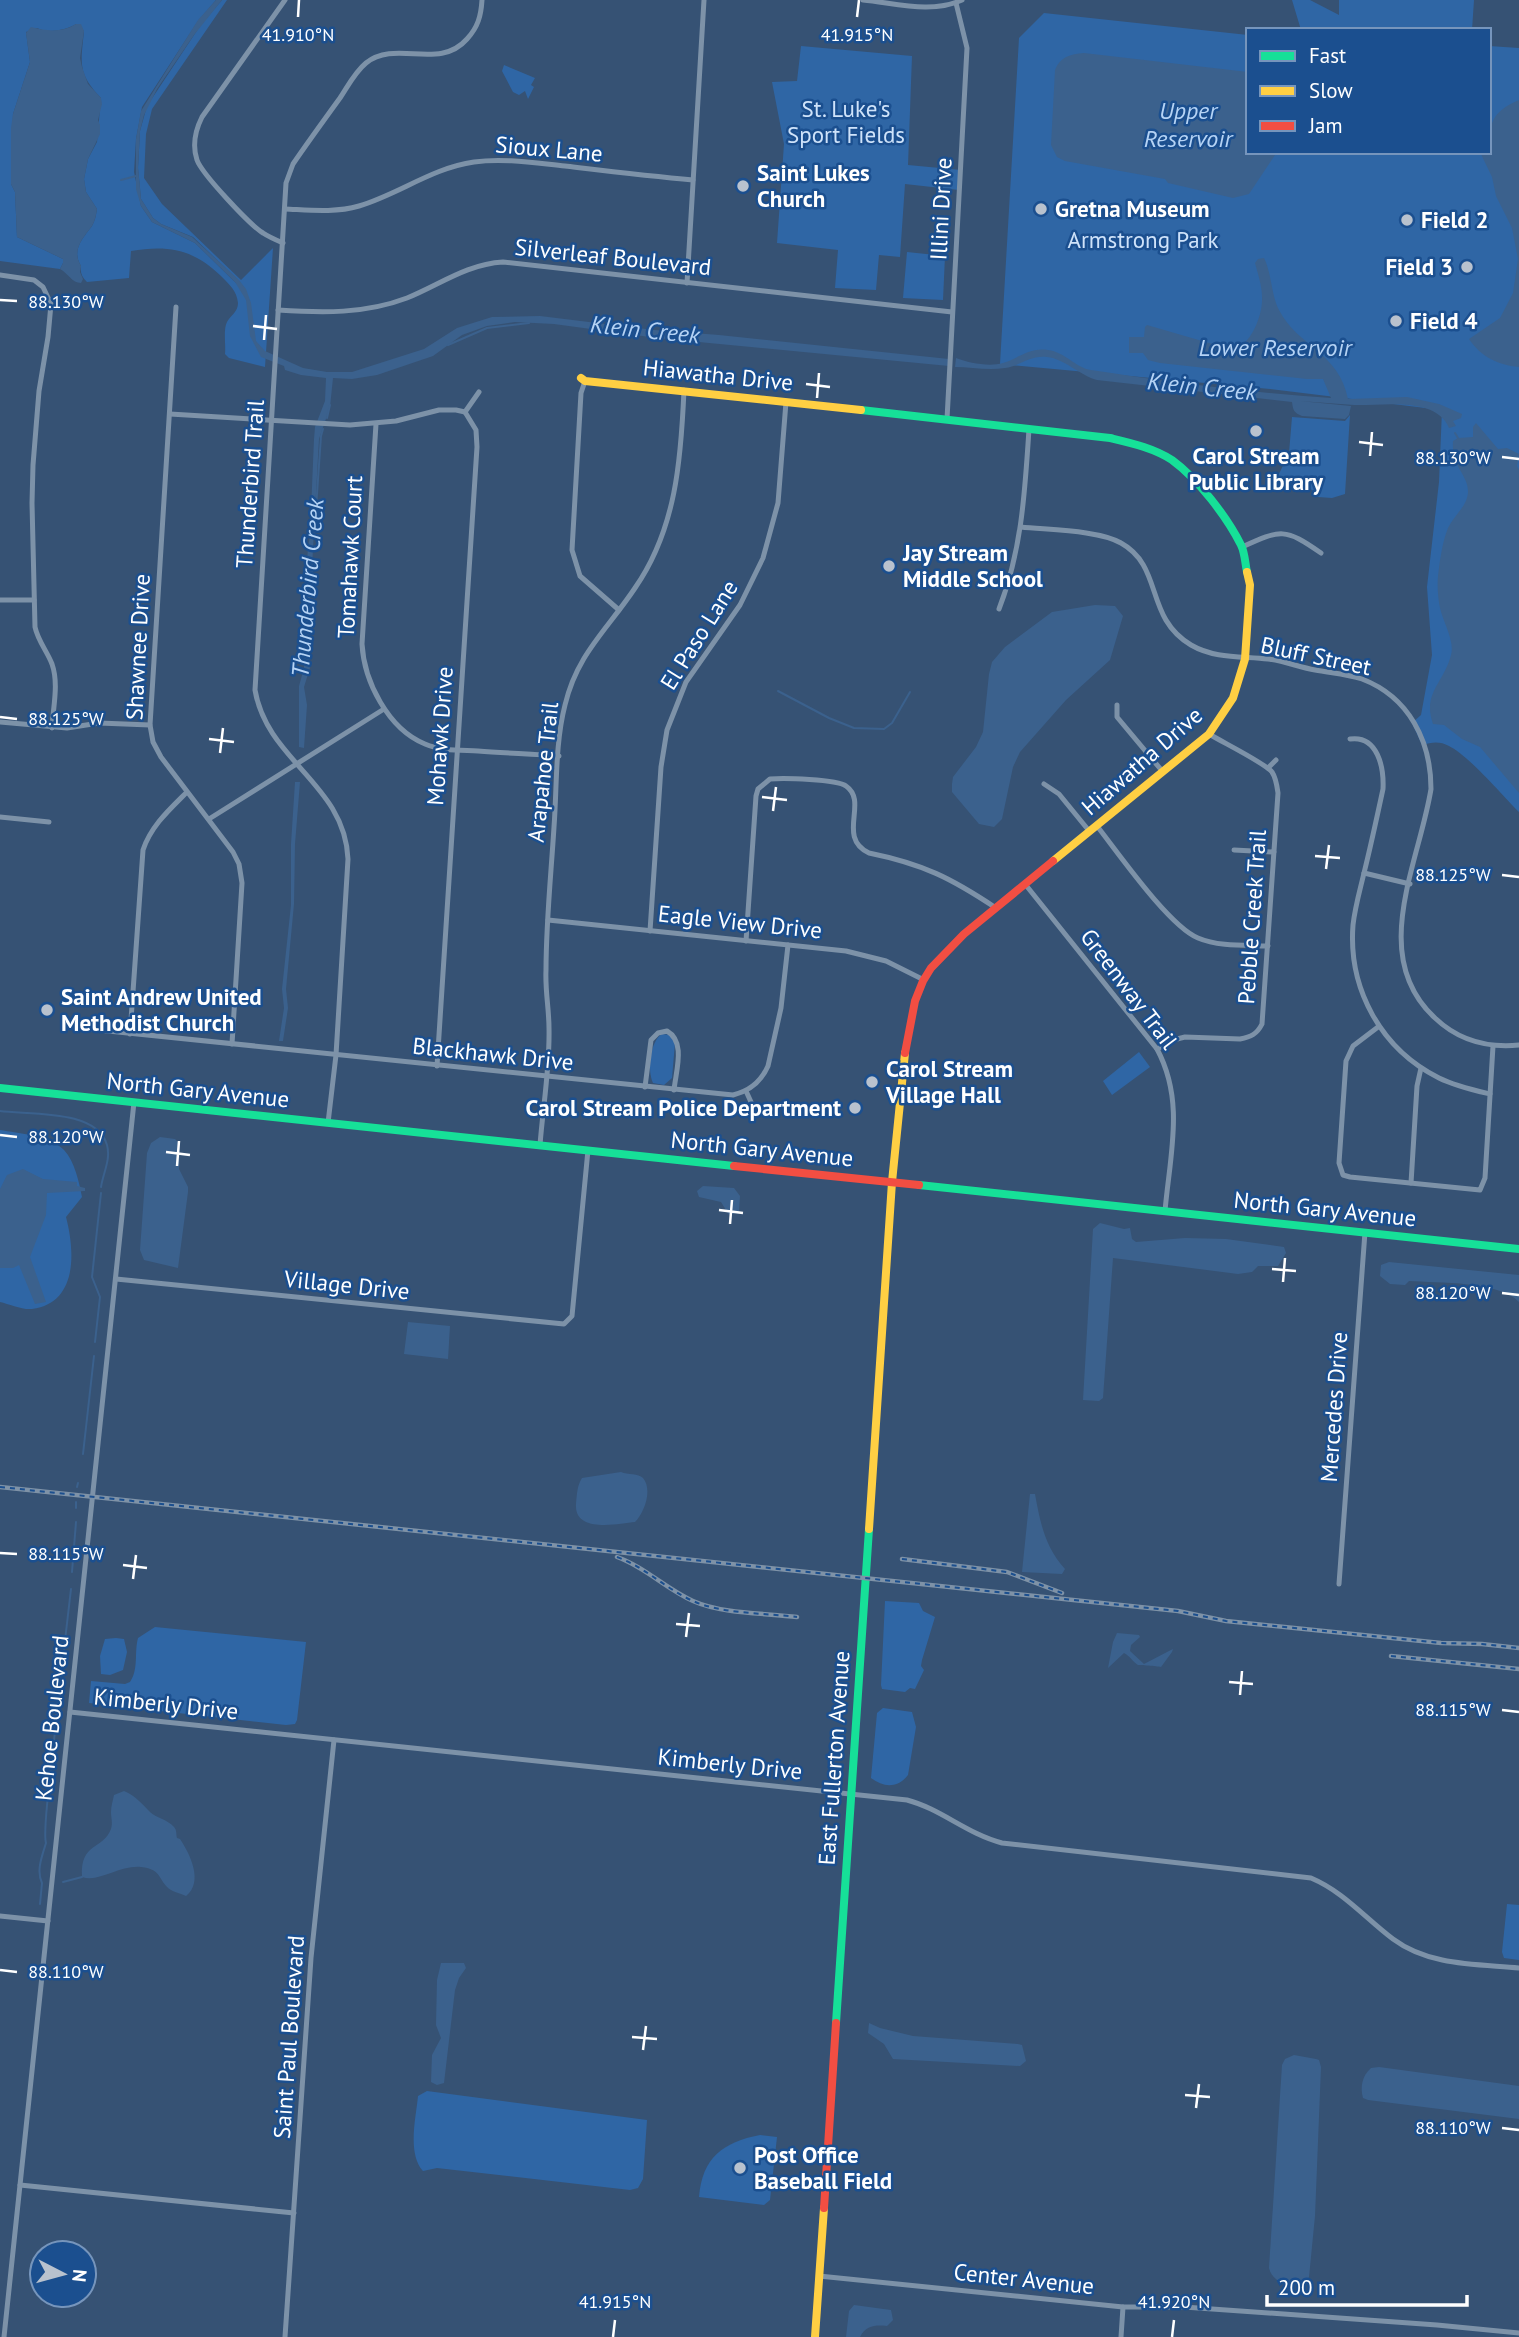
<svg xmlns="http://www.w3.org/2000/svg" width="1519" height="2337" font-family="'PT Sans',sans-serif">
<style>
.green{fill:#2f66a5}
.water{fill:#3b618d}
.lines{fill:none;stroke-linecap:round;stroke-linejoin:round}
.stream{stroke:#3b618d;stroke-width:2}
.street{stroke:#7d92a8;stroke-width:5}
.fast{stroke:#16e098;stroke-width:8}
.slow{stroke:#ffcf43;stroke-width:8}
.jam{stroke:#f24e42;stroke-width:8}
.rail-casing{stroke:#7e92a7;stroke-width:4.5}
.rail{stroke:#1b4f8f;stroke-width:2;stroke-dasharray:5;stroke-linecap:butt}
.ticks{fill:none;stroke:#fff;stroke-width:2.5}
.poi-dot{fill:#b9c2ce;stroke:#1b4f8f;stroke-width:2.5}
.labels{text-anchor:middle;stroke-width:5;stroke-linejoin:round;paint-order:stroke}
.park-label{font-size:23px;fill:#cfe3fa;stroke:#1b4f8f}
.street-label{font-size:23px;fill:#fff;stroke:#1b4f8f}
.poi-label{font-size:23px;font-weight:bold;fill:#fff;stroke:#1b4f8f;text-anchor:start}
.water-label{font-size:24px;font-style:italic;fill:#b5d3f5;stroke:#1b4f8f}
.ticks-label{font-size:18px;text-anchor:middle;fill:#fff;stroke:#1b4f8f;stroke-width:5;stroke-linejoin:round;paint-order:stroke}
</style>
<rect width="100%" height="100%" fill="#365274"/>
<g class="green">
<path d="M0 0H216L198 21 142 107 136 139 134 172 141 206 152 222 195 243 237 284 240 282 193 237 161 224 153 218 141 199 138 168 140 131 147 106 200 26 222 0H227L152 109 146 134 144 178 162 204 241 280 273 248 265 367 229 358 225 354C226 345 223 330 227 322 231 315 238 312 238 303 237 291 229 284 221 276 193 249 168 245 131 251L129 278 87 282C82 277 80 273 81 266 71 250 83 238 92 226 95 221 96 215 97 209L86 192 84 179 88 159 97 142 101 98C77 73 81 63 84 31L76 24C66 30 48 34 37 28L26 32 30 62 13 114 11 184 15 192 17 237 63 259V263L60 269 0 261Z"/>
<path d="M1292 0H1310L1339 15V0H1474L1472 30H1301Z"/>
<path d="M1044 13 1248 35V152H1489V46L1519 48V812C1502 795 1469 756 1449 746 1440 741 1432 742 1422 745L1412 723 1421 715 1432 655 1427 587 1439 482 1442 410 1270 389 1000 364 1019 38Z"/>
<path d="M801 46 912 56 908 165 961 170 959 190 905 184 900 257 879 255 876 290 835 288 838 250 777 243 784 144 772 82 797 81Z"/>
<path d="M504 65 535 78 531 85 534 87 528 99 525 91 519 95 513 92 502 71Z"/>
<path d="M907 252 945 256 943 300 903 298Z"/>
<path d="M1350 415 1345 494 1332 498 1318 497 1301 478 1278 476 1289 453 1292 417 1345 421Z"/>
<path d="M662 1034 670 1035 675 1043 672 1078 664 1085 653 1083C647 1071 650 1041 662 1034Z"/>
<path d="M1139 1052 1150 1067 1112 1095 1103 1081Z"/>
<path d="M0 1130C18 1133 51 1136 64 1150 75 1162 79 1182 82 1197L66 1217C75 1251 78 1303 32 1309 22 1310 9 1304 0 1302Z"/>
<path d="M885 1601 919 1603 923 1611 935 1617 922 1660 921 1666 924 1670 915 1689 910 1688 905 1692 882 1689 881 1685Z"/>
<path d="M155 1627 306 1642 297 1720 295 1724 286 1725 89 1703 91 1681 125 1684 130 1682C139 1669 134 1653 138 1638Z"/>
<path d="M116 1638 124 1639 127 1652 123 1670 110 1675 101 1674 100 1656 105 1639Z"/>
<path d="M883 1708 912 1712 916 1727 908 1775C898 1788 884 1788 871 1778L877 1713Z"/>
<path d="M1507 1904 1519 1905V1960L1504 1958 1502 1952Z"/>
<path d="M427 2091 647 2120 643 2179 638 2188 630 2190 437 2168 423 2171C407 2153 416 2118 418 2096Z"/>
<path d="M760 2135 777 2137 770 2200 764 2205 699 2197C702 2158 723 2142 760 2135Z"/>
</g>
<g class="water">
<path d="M216 0H222L194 35 157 89 144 115 140 131 138 167 141 199 153 218 161 224 192 237 239 280 246 289 251 303 256 341 265 351 303 368 327 372H352L424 349 457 328 492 317 540 316 654 330 719 335 949 359V366L657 338 554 324 515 322 487 326 462 335 433 356 377 375 352 379 333 378 330 407 319 439 309 622 310 668 304 687 307 705 304 748 299 747V686L304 668V612L308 547 310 535 314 439 315 427 325 401 326 378 301 375 285 370 284 366 261 357 250 336 246 300 235 282 195 243 152 222 141 206 136 189V139L141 111 198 20Z"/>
<path d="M76 24H81L84 31 80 58 82 67 88 84 101 98 102 104 98 120 100 125V134L88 159 84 179 86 192 97 209C96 215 95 221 92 226 83 238 71 250 81 266L80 272 83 279 81 283C72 283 68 273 60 269L63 263V259L17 237 15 192 11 184V128L13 114 30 62 26 33 31 27C46 31 62 33 76 24Z"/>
<path d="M1084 53 1248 72V152H1277L1249 194 1233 198 1168 183 1165 179 1065 161 1057 157 1051 145 1055 70C1060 57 1070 54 1084 53Z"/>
<path d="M1519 100V367C1498 365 1481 357 1469 339L1500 318 1513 293 1518 259 1512 228 1496 196 1492 177 1480 152H1489C1489 124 1491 112 1519 100Z"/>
<path d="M1264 258C1272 274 1271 295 1279 310 1298 347 1339 352 1348 399L1407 397 1439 404 1462 414 1461 418 1453 421 1456 426 1449 428C1436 396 1382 406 1354 405 1336 404 1318 402 1300 401L1351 406 1349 415 1345 419 1302 416C1294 413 1293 410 1292 402L1097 380C1079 375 1065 359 1047 357 1030 355 1020 366 1005 368 988 371 971 367 955 367L956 358C969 363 989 367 1003 363 1019 358 1030 347 1048 350 1065 352 1076 368 1091 370 1170 382 1252 393 1331 398L1323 379H1307L1160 363 1148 360 1143 353H1129V337H1144L1145 327 1147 325 1233 350C1251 345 1263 315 1262 297 1262 286 1258 274 1255 263L1258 259Z"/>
<path d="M1476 423 1498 449 1507 448 1519 454 1517 466 1519 470V793L1480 747 1462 739 1444 725 1433 724C1422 693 1444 683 1451 655 1455 641 1443 622 1440 608 1438 598 1437 586 1438 576 1440 560 1442 543 1448 528 1454 515 1468 506 1468 491 1468 475 1451 466 1453 441L1458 438 1473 437V427Z"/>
<path d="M1095 605 1115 606 1123 616 1110 660 1066 700 1020 752 1013 767 1002 819 994 827 979 824 952 792V784L953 777 976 747 983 732 989 674 992 662 1005 647 1052 612Z"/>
<path d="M295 782H300L295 844 294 904 286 989 288 1008 283 1041H279L284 1008 282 989 291 905V844Z"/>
<path d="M160 1137 175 1139 180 1144 179 1169 188 1187V1192L178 1268 144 1260 140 1250 147 1153 151 1143Z"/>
<path d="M23 1169 43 1179 77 1182V1186L85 1188V1191L47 1193 46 1215 30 1257 46 1302 35 1304 19 1265 13 1268H0V1189L7 1175Z"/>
<path d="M703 1186 734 1188 740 1196 739 1212 729 1215 721 1202 699 1197 697 1191Z"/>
<path d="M1100 1223 1124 1229 1130 1228 1132 1239 1136 1242 1185 1238 1226 1239 1284 1247 1286 1253 1278 1266H1258L1252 1272 1238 1274 1113 1258 1103 1398 1099 1401 1083 1400 1093 1229Z"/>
<path d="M1389 1262 1519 1275V1302C1500 1281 1438 1283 1409 1281L1405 1285 1390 1284 1380 1276 1381 1265Z"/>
<path d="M408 1322 450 1326 448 1359 404 1354Z"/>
<path d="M621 1472C628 1475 638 1473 643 1478 653 1490 644 1513 635 1522 617 1524 574 1533 576 1504 577 1494 577 1486 582 1478Z"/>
<path d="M1030 1494H1035C1040 1522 1045 1547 1065 1569L1062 1574 1022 1572Z"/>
<path d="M1117 1633 1139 1635 1140 1637 1131 1645 1130 1651 1144 1664 1169 1651 1173 1649 1172 1652 1161 1667C1157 1666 1139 1665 1138 1665 1133 1662 1130 1656 1124 1653L1108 1668 1113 1642Z"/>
<path d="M124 1791C136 1796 142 1804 150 1812 156 1818 167 1819 174 1827 177 1830 176 1835 177 1838L180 1839C190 1854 204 1882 186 1896 182 1894 174 1892 171 1890 158 1882 163 1869 141 1867 119 1865 99 1883 82 1877 80 1842 103 1850 111 1829 113 1823 111 1818 111 1812 111 1806 113 1800 114 1795Z"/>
<path d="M441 1963H464L466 1968 459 1978 455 1990 444 2083 437 2085 431 2082 432 2055 441 2038 436 2025 437 1980Z"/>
<path d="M869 2023 880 2028 913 2036 1018 2044 1022 2045 1026 2061 1020 2066 893 2059 884 2044 868 2033Z"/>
<path d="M1294 2055 1316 2059 1319 2060 1321 2067 1315 2216 1309 2277 1306 2282C1291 2287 1273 2284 1269 2268L1282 2065 1285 2059Z"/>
<path d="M1379 2067 1519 2086V2119L1368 2100 1363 2098C1360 2087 1362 2076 1371 2068Z"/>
<path d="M854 2305 891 2310 893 2320 887 2326C876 2325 866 2325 860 2337H846L849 2311Z"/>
</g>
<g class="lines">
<g class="stream">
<path d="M121 180 136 176"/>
<path d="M448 345 487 328 529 323"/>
<path d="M327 418 330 405"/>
<path d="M1455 433 1458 438"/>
<path d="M314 537 321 436 323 429"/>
<path d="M312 578V562"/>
<path d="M778 691 829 718 854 728 884 729 892 723 910 692"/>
<path d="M0 1111C30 1115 97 1109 107 1145 111 1160 103 1173 101 1187"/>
<path d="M95 1342 100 1297 92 1277 101 1193"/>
<path d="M83 1454 94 1356"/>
<path d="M77 1487 78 1483"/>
<path d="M76 1508V1502"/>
<path d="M72 1572 76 1522"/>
<path d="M64 1649 71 1589"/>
<path d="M53 1751 62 1659"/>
<path d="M63 1882 82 1877"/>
<path d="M40 1904 42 1883C36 1871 42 1856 46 1843 43 1833 50 1776 52 1762"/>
</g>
<g class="street">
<path d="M863 0C895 3 932 14 962 0"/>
<path d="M285 209C309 210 335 213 359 206 399 194 432 168 474 162 504 158 535 163 565 166 608 171 650 176 693 180"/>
<path d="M283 243C276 240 269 237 263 233 250 225 202 174 197 160 192 145 195 131 202 117L285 0"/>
<path d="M0 275 34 280 43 287 51 304 48 337 39 391 33 465 32 503 35 627C38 641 47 651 52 664 59 684 53 707 52 728"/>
<path d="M687 283 704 0"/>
<path d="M176 307 150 725 153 742 161 757 233 852 239 864 242 883 232 1044"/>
<path d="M278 310C322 313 365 314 407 298 439 285 467 264 503 262L952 312"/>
<path d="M585 381 581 393 572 550 580 576 619 610"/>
<path d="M465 412 479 392"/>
<path d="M170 414 350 425 396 421 439 410H456L465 412"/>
<path d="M947 419 967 48 956 3"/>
<path d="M376 424 362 644C364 681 388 729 425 744 441 751 461 750 478 751 505 753 532 754 559 756"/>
<path d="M1021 527C1048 530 1099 530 1121 543 1164 567 1144 617 1191 645 1215 659 1242 656 1268 659 1284 661 1299 667 1315 670 1331 673 1347 674 1362 679 1409 697 1431 741 1431 789 1419 864 1368 956 1435 1018 1458 1040 1488 1048 1519 1045"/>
<path d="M1242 547C1281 529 1285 528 1321 553"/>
<path d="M0 600H34"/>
<path d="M999 609C1022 550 1025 490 1029 429"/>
<path d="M1117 705V717L1163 772"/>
<path d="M0 722 67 728 99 723 150 725"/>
<path d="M1350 739C1378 735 1384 768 1383 789 1377 817 1371 845 1364 873 1360 890 1355 907 1353 925 1348 989 1381 1049 1439 1078 1455 1086 1473 1090 1490 1094"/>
<path d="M1268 768 1276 760"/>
<path d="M1044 784 1059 794 1090 832"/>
<path d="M0 817 49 822"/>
<path d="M209 819 384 709"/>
<path d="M1097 826C1119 854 1169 926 1198 938 1219 947 1246 945 1268 946"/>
<path d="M1234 850 1274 852"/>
<path d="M1364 873 1410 884"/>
<path d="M1025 884 1157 1049C1185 1101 1170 1154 1165 1211"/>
<path d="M548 920 846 951 886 961 924 980"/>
<path d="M650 931 661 767 667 730 686 682 740 605 763 558 778 503 786 402"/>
<path d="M746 941 756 796 758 789 770 779C783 778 837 779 846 786 869 802 836 837 869 853 923 864 951 878 996 908"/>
<path d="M1378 1027 1353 1046 1346 1061 1339 1163 1343 1175 1350 1177 1480 1190 1485 1178 1493 1046"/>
<path d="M79 1028 733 1095C750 1091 761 1082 768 1066L781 1008 788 945"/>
<path d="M130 1034 143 850C151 826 169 810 187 792"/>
<path d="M1157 1049 1173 1040 1185 1037 1240 1039C1251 1037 1257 1034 1262 1024L1278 793C1277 786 1276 778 1272 772 1265 763 1222 742 1209 734"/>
<path d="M437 1066 477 447 476 430 465 412"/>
<path d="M645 1087 651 1040 658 1033 667 1031C686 1042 676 1070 674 1090"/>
<path d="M746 1091 751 1102"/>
<path d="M328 1123 336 1055 348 859C345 784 267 761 255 690L286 183 293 164C308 142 324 120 340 98 348 86 355 72 366 63 396 39 439 71 467 39 478 27 481 16 482 0"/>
<path d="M540 1145C543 1106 550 1067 549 1028 549 1009 545 990 546 970 546 923 551 875 554 827 557 787 555 744 565 705 577 654 607 630 635 588 676 529 681 460 684 390"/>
<path d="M1411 1183 1417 1086 1421 1068"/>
<path d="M116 1279 564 1324 572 1316 588 1150"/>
<path d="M1339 1584 1365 1232"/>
<path d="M70 1712 907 1800C941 1809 967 1834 1002 1843L1311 1878C1344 1892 1365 1918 1393 1939 1429 1966 1477 1964 1519 1968"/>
<path d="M0 1916 48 1921"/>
<path d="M20 2185 294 2213"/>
<path d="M819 2276 1123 2307H1184L1437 2325 1519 2333"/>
<path d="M4 2337 134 1102"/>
<path d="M285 2337 311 1958 334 1740"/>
<path d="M1121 2337 1123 2307"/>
</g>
<g class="fast">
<path d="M861 410 1110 438C1131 443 1154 448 1172 460 1198 479 1227 517 1241 545 1245 553 1245 563 1247 572"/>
<path d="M0 1088 734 1166"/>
<path d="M919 1185 1519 1249"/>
<path d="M836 2023 869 1529"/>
</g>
<g class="slow">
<path d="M581 378 585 381 861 410"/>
<path d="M1053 861 1209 734 1233 698 1245 659 1250 585 1247 572"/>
<path d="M869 1529 892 1182 905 1053"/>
<path d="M815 2337 824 2208"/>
</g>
<g class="jam">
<path d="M905 1053 915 1001 923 981 931 968 964 934 1053 861"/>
<path d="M734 1166 919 1185"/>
<path d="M824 2208 836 2023"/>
</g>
<defs>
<g id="rail">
<path d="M0 1487 1178 1611 1226 1621 1441 1643 1482 1644 1519 1648"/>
<path d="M617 1557C645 1567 666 1589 693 1601 722 1614 765 1613 797 1617"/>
<path d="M902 1559 1007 1572 1062 1593"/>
<path d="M1391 1656 1519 1669"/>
</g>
</defs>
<use href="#rail" class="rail-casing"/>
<use href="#rail" class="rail"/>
</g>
<path class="ticks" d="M298 17 299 0M857 17 859 0M0 300 17 301M253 326 277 329M264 340 266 315M806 384 830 387M817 398 819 373M1359 442 1383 445M1370 456 1372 432M1502 457 1519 459M0 717 17 719M209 739 234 742M220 753 223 728M762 797 787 800M773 811 776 787M1315 856 1340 858M1326 869 1329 845M1502 875 1519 877M0 1135 17 1137M166 1152 190 1155M177 1166 179 1141M719 1210 743 1213M730 1224 732 1200M1272 1269 1296 1271M1283 1282 1285 1258M1502 1293 1519 1295M0 1553 17 1554M123 1565 147 1568M133 1579 136 1555M676 1624 700 1626M686 1637 689 1613M1229 1682 1253 1684M1240 1695 1242 1671M1502 1710 1519 1712M0 1970 17 1972M632 2037 657 2039M643 2050 646 2026M1185 2095 1210 2097M1196 2108 1199 2084M1502 2128 1519 2130M613 2337 615 2320M1172 2337 1174 2320"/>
<g class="poi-dot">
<circle cx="743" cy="186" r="7"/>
<circle cx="1041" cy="209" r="7"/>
<circle cx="1407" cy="220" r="7"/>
<circle cx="1467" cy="267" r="7"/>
<circle cx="1396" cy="321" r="7"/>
<circle cx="1256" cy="431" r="7"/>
<circle cx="889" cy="566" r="7"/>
<circle cx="47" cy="1010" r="7"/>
<circle cx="872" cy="1082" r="7"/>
<circle cx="855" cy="1108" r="7"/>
<circle cx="740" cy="2168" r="7"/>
</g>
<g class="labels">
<g class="park-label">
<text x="846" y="117">St. Luke's<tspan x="846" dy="26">Sport Fields</tspan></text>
<text x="1143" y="248">Armstrong Park</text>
</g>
<g class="street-label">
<text transform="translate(549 149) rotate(5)" y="8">Sioux Lane</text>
<text transform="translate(941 209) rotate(-87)" y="8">Illini Drive</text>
<text transform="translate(613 257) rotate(6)" y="8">Silverleaf Boulevard</text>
<text transform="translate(718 375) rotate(6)" y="8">Hiawatha Drive</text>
<text transform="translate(250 484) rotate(-86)" y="8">Thunderbird Trail</text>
<text transform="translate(350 557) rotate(-87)" y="8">Tomahawk Court</text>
<text transform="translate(699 635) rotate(-58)" y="8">El Paso Lane</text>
<text transform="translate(138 647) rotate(-87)" y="8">Shawnee Drive</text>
<text transform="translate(1316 656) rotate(12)" y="8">Bluff Street</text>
<text transform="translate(440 736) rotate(-86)" y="8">Mohawk Drive</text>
<text transform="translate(1142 761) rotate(-41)" y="8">Hiawatha Drive</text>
<text transform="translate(543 772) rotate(-84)" y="8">Arapahoe Trail</text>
<text transform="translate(1252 917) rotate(-86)" y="8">Pebble Creek Trail</text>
<text transform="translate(740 922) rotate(6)" y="8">Eagle View Drive</text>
<text transform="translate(1129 989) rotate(53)" y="8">Greenway Trail</text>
<text transform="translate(493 1054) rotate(6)" y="8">Blackhawk Drive</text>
<text transform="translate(198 1090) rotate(6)" y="8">North Gary Avenue</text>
<text transform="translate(762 1149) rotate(6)" y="8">North Gary Avenue</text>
<text transform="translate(1325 1209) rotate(6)" y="8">North Gary Avenue</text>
<text transform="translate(347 1285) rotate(6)" y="8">Village Drive</text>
<text transform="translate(1334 1407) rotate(-86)" y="8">Mercedes Drive</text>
<text transform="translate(166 1704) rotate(6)" y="8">Kimberly Drive</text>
<text transform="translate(52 1718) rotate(-84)" y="8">Kehoe Boulevard</text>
<text transform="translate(834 1758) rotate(-86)" y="8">East Fullerton Avenue</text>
<text transform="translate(730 1764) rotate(6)" y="8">Kimberly Drive</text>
<text transform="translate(289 2037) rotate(-86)" y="8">Saint Paul Boulevard</text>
<text transform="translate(1024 2279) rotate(6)" y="8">Center Avenue</text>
</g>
<g class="poi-label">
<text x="757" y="181">Saint Lukes<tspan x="757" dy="26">Church</tspan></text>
<text x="1055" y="217">Gretna Museum</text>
<text x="1421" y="228">Field 2</text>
<text x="1453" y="275" text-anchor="end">Field 3</text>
<text x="1410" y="329">Field 4</text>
<text x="1256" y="464" text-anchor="middle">Carol Stream<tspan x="1256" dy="26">Public Library</tspan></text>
<text x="903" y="561">Jay Stream<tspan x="903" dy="26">Middle School</tspan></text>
<text x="61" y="1005">Saint Andrew United<tspan x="61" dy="26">Methodist Church</tspan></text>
<text x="886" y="1077">Carol Stream<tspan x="886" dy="26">Village Hall</tspan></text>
<text x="841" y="1116" text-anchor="end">Carol Stream Police Department</text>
<text x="754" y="2163">Post Office<tspan x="754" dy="26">Baseball Field</tspan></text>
</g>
<g class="water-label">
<text x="1188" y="119">Upper<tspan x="1188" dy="28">Reservoir</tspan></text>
<text transform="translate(645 330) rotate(6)" y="8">Klein Creek</text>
<text x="1275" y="356">Lower Reservoir</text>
<text transform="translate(1202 387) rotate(6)" y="8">Klein Creek</text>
<text transform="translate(308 588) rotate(-85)" y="8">Thunderbird Creek</text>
</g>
</g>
<g class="ticks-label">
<text x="298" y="41">41.910°N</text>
<text x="857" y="41">41.915°N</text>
<text x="66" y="308">88.130°W</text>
<text x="1453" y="464">88.130°W</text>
<text x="66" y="725">88.125°W</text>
<text x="1453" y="881">88.125°W</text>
<text x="66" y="1143">88.120°W</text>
<text x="1453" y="1299">88.120°W</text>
<text x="66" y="1560">88.115°W</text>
<text x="1453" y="1716">88.115°W</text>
<text x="66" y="1978">88.110°W</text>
<text x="1453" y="2134">88.110°W</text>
<text x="615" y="2308">41.915°N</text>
<text x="1174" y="2308">41.920°N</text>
</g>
<rect x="1246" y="28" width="245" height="126" fill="#1b4f8f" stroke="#7695bc" stroke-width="2"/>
<rect x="1260" y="51" width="35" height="10" fill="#16e098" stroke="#7695bc" stroke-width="2"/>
<text x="1309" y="63" font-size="21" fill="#ffffff">Fast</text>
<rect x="1260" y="86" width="35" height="10" fill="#ffcf43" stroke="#7695bc" stroke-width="2"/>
<text x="1309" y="98" font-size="21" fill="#ffffff">Slow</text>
<rect x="1260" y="121" width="35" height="10" fill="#f24e42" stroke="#7695bc" stroke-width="2"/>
<text x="1309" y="133" font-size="21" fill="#ffffff">Jam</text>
<g transform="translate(63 2274) rotate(96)"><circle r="33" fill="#1b4f8f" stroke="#7695bc" stroke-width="2"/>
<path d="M0-5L12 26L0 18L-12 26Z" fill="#b9c2ce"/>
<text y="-10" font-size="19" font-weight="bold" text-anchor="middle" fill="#ffffff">N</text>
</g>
<path d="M1267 2295v10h200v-10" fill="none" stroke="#ffffff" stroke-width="3.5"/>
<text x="1278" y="2295" font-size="21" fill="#ffffff" stroke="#1b4f8f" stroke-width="5" paint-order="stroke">200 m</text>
</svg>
